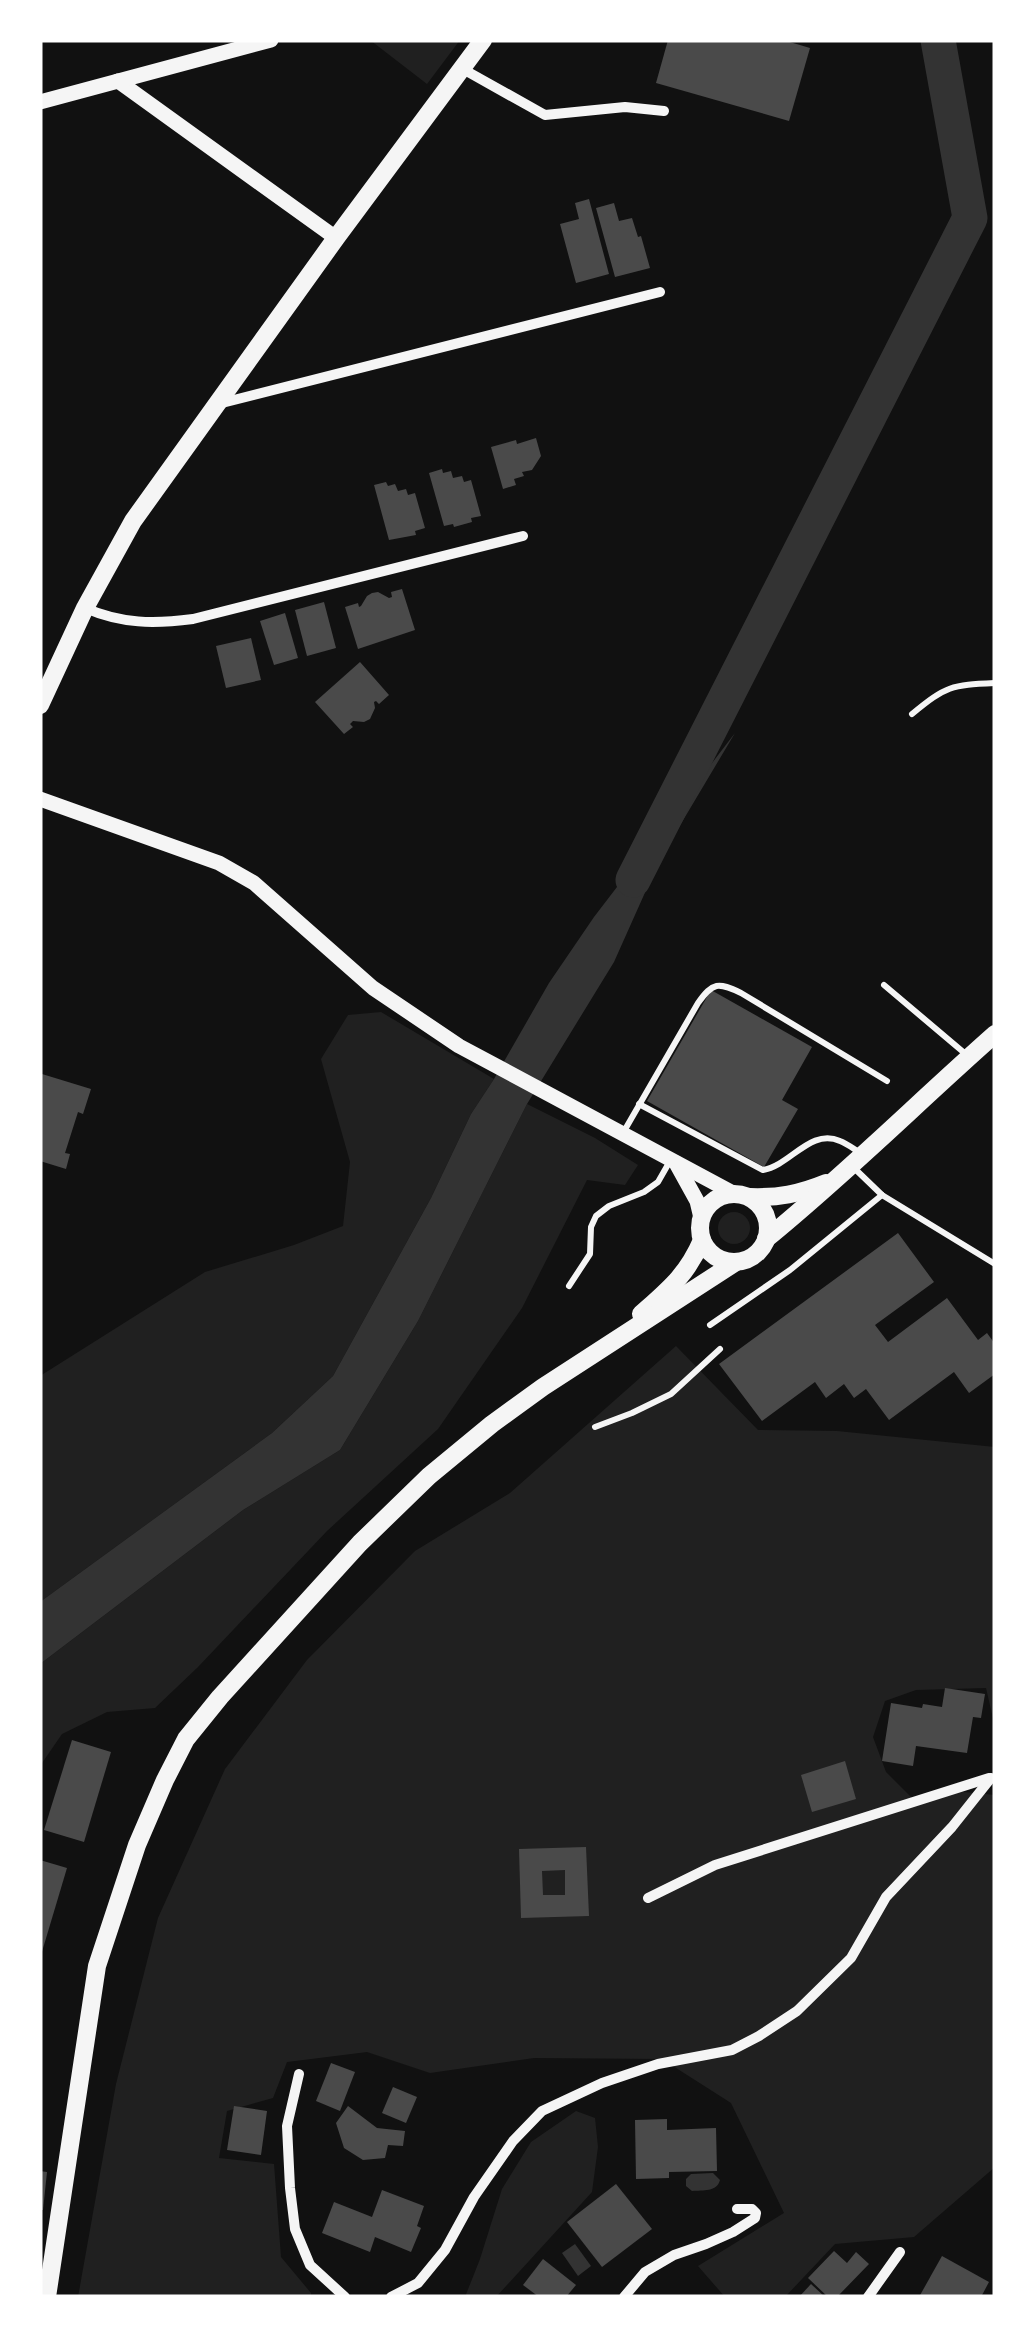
<svg xmlns="http://www.w3.org/2000/svg" width="1035" height="2337" font-family="'Varela Round',sans-serif">
<style>
.green{fill:#202020}
.water{fill:#333}
.lines{fill:none;stroke-linecap:round;stroke-linejoin:round}
.river{stroke:#333;stroke-width:35}
.building{fill:#4a4a4a;fill-rule:evenodd}
.service{stroke:#f5f5f5;stroke-width:6}
.minor{stroke:#f5f5f5;stroke-width:10}
.tertiary{stroke:#f5f5f5;stroke-width:15}
.secondary{stroke:#f5f5f5;stroke-width:18}
</style>
<rect width="100%" height="100%" fill="#111"/>
<g class="green">
<path d="M370 40H460L427 84Z"/>
<path d="M381 1012 494 1079 471 1114 431 1198 333 1376 272 1433 40 1602V1376L205 1272 294 1245 343 1226 350 1162 321 1059 348 1015Z"/>
<path d="M527 1104 595 1138 638 1165 625 1185 587 1180 522 1308 438 1429 327 1531 198 1667 155 1708 107 1712 62 1734 40 1766V1664L243 1510 340 1450 418 1321Z"/>
<circle cx="734" cy="1228" r="16"/>
<path d="M676 1346 758 1430 837 1431 995 1447V1727L986 1688 916 1690 885 1701 873 1737 886 1772 917 1803 954 1791 995 1795V2167L914 2237 835 2244 786 2296 725 2297 698 2266 784 2213 731 2103 662 2059 534 2058 430 2073 367 2052 287 2062 273 2098 227 2111 219 2158 274 2164 281 2257 311 2293V2297H78L116 2084 158 1918 225 1769 307 1660 415 1551 510 1493Z"/>
<path d="M576 2111 595 2118 598 2147 592 2192 496 2297H465L480 2259 502 2189 531 2142Z"/>
</g>
<g class="water">
<path d="M735 733 660 859 614 962 527 1104 418 1321 340 1450 243 1510 40 1664V1602L272 1433 333 1376 431 1198 471 1114 494 1079 549 983 594 917Z"/>
<path d="M713 2173 720 2180C717 2192 703 2190 692 2191L686 2186V2179L691 2174Z"/>
<path d="M575 2244 591 2266 578 2276 562 2253Z"/>
</g>
<g class="lines">
<path class="river" d="M633 880 970 218 938 40"/>
</g>
<g class="building">
<path d="M668 40H783L810 48 789 121 656 83Z"/>
<path d="M589 199 609 274 576 283 560 224 579 219 575 203Z"/>
<path d="M614 203 619 221 632 218 638 237 641 236 650 268 615 277 596 208Z"/>
<path d="M536 438 541 456 532 470 522 472 524 476 514 479 516 485 503 489 491 447 516 440 517 444Z"/>
<path d="M442 469 443 473 451 471 453 478 462 476 464 482 471 480 481 516 471 518 472 522 454 527 453 524 444 526 429 473Z"/>
<path d="M386 482 388 486 395 484 398 491 406 489 408 495 415 493 425 528 415 531 416 535 389 540 374 485Z"/>
<path d="M402 589 415 630 358 649 345 607 358 603 359 607 361 606 367 596 372 593 378 592 389 598 392 597 391 592Z"/>
<path d="M324 602 336 648 307 656 295 610Z"/>
<path d="M285 613 298 658 274 665 260 621Z"/>
<path d="M251 638 261 680 226 688 216 646Z"/>
<path d="M360 662 389 695 379 704 376 701 374 702 375 708 370 719 364 722 353 721 350 724 353 727 344 734 315 702Z"/>
<path d="M711 990 812 1047 782 1100 798 1109 764 1167 647 1101Z"/>
<path d="M42 1074 91 1089 83 1114 78 1112 65 1153 70 1154 66 1169 40 1161V1109L42 1101H40V1081Z"/>
<path d="M898 1233 934 1282 875 1325 888 1342 947 1298 978 1340 987 1333 995 1344V1374L969 1393 954 1372 889 1420 866 1389 854 1398 844 1384 826 1398 815 1382 762 1421 719 1364Z"/>
<path d="M945 1688 985 1694 981 1718 973 1717 967 1753 916 1746 913 1766 882 1761 891 1703 922 1708 923 1704 942 1707Z"/>
<path d="M72 1740 111 1752 84 1842 44 1830Z"/>
<path d="M845 1761 856 1799 812 1812 801 1775Z"/>
<path d="M586 1847 589 1916 521 1918 519 1849ZM565 1870V1895H543L542 1871Z"/>
<path d="M40 1860 67 1868 41 1955H40Z"/>
<path d="M331 2063 355 2072 340 2111 316 2101Z"/>
<path d="M393 2087 417 2097 406 2123 382 2113Z"/>
<path d="M234 2106 267 2111 261 2155 227 2150Z"/>
<path d="M348 2106 377 2128 405 2131 403 2146 388 2145 385 2158 363 2160 344 2148 336 2123Z"/>
<path d="M667 2119V2130L716 2128 717 2171 669 2172V2178L636 2179 635 2120Z"/>
<path d="M40 2171 47 2172 43 2210H40Z"/>
<path d="M616 2184 652 2229 602 2267 567 2222Z"/>
<path d="M382 2190 424 2206 417 2226 421 2228 411 2252 375 2237 370 2252 322 2233 334 2202 372 2217Z"/>
<path d="M834 2251 847 2263 856 2252 869 2264 837 2297H828L808 2278Z"/>
<path d="M942 2256 989 2282 981 2297H919Z"/>
<path d="M543 2259 576 2285 566 2297H539L523 2285Z"/>
<path d="M811 2284 825 2297H799Z"/>
</g>
<g class="lines">
<g class="service">
<path d="M912 714C946 686 951 685 995 683"/>
<path d="M884 985 968 1056"/>
<path d="M639 1104 763 1170C791 1165 810 1128 840 1141 848 1144 855 1150 862 1154"/>
<path d="M623 1133 698 1003C713 982 718 982 741 993L887 1081"/>
<path d="M853 1167 882 1195 995 1264"/>
<path d="M569 1286 590 1254 591 1227 596 1216 609 1206 644 1192 658 1182 670 1161"/>
<path d="M710 1325 790 1270 882 1195"/>
<path d="M595 1427 632 1413 671 1394 720 1349"/>
</g>
<g class="minor">
<path d="M461 68 545 115 625 107 664 111"/>
<path d="M218 404 660 292"/>
<path d="M85 608C122 624 154 624 193 619L523 536"/>
<path d="M648 1898 715 1865 989 1778"/>
<path d="M299 2074 287 2126 290 2188 295 2229 310 2265 345 2297"/>
<path d="M391 2297 418 2283 445 2250 474 2197 513 2141 542 2111 602 2083 658 2064 732 2050 759 2036 797 2011 851 1958 886 1897 952 1827 991 1778"/>
<path d="M624 2297 645 2272 674 2255 706 2244 733 2232 755 2218 756 2213 752 2209H737"/>
<path d="M868 2297 900 2252"/>
</g>
<g class="tertiary">
<path d="M118 81 336 238"/>
<path d="M40 102 271 40"/>
<path d="M40 799 219 863 254 883 373 988 459 1046 735 1194"/>
<path d="M676 1163 697 1201 701 1218"/>
</g>
<g class="secondary">
<path d="M40 705 85 608 133 521 336 238 483 40"/>
<circle cx="734" cy="1228" r="34"/>
<path d="M750 1197C778 1198 799 1194 826 1183"/>
<path d="M766 1239C846 1174 918 1102 995 1034"/>
<path d="M641 1314C669 1289 687 1275 702 1240"/>
<path d="M47 2297 97 1966 137 1845 165 1780 186 1739 220 1697 360 1543 429 1476 492 1424 543 1387 736 1262"/>
</g>
</g>
<rect width="1035" height="2337" fill="none" stroke="#ffffff" stroke-width="85"/>
</svg>
